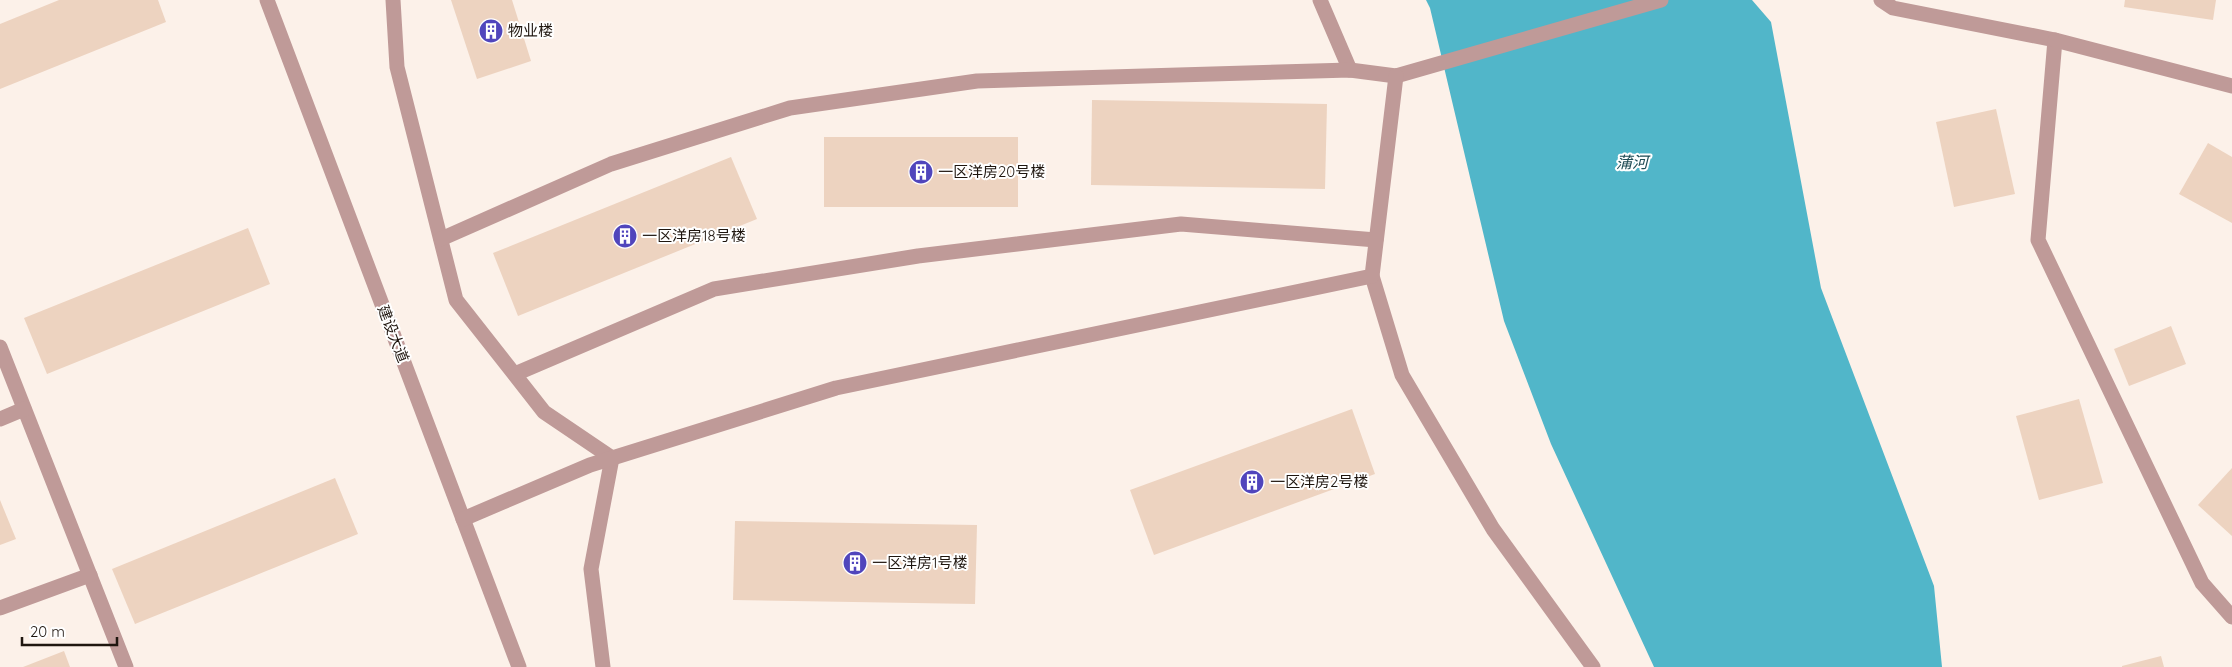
<svg xmlns="http://www.w3.org/2000/svg" width="2232" height="667" font-family="Quicksand,'Noto Sans SC',sans-serif">
<style>
.water{fill:#51b6c9}
.building{fill:#edd3c0}
.lines{fill:none;stroke-linecap:round;stroke-linejoin:round}
.minor{stroke:#bf9a98;stroke-width:15}
.labels{text-anchor:middle;stroke-width:4;stroke-linejoin:round;paint-order:stroke}
.poi-label{font-size:15px;fill:#1f160f;stroke:#fff;text-anchor:start}
.street-label{font-size:15px;fill:#1f160f;stroke:#fff}
.water-label{font-size:16px;font-style:italic;fill:#204c55;stroke:#fff}
</style>
<rect width="100%" height="100%" fill="#fcf1e9"/>
<path class="water" d="M1426 0H1752L1771 22 1821 288 1934 586 1942 667H1654L1551 444 1504 321 1430 8Z"/>
<g class="building">
<path d="M59 0H158L166 22 0 89V24Z"/>
<path d="M451 0H512L531 61 477 79Z"/>
<path d="M2125 0H2216L2213 20 2124 7Z"/>
<path d="M1092 100 1327 104 1325 189 1091 185Z"/>
<path d="M1996 109 2015 194 1954 207 1936 122Z"/>
<rect x="824" y="137" width="194" height="70"/>
<path d="M2208 143 2232 157V223L2179 194Z"/>
<path d="M731 157 757 219 518 316 493 253Z"/>
<path d="M248 228 270 284 47 374 24 318Z"/>
<path d="M2171 326 2186 364 2129 386 2114 349Z"/>
<path d="M2079 399 2103 483 2039 500 2016 416Z"/>
<path d="M1352 409 1375 474 1154 555 1130 490Z"/>
<path d="M2232 468V536L2198 505Z"/>
<path d="M335 478 358 534 135 624 112 569Z"/>
<path d="M0 500 16 539 0 545Z"/>
<path d="M735 521 977 525 975 604 733 600Z"/>
<path d="M64 651 70 667H23Z"/>
<path d="M2161 656 2164 667H2122V666Z"/>
</g>
<g class="lines">
<g class="minor">
<path d="M267 0 519 667"/>
<path d="M393 0 397 67 456 300 544 412 612 458 591 569 603 667"/>
<path d="M1320 0 1350 70"/>
<path d="M1881 0 1893 8 2055 40 2038 240 2202 583 2232 617"/>
<path d="M2055 40 2232 86"/>
<path d="M441 239 611 164 790 108 977 81 1350 70 1396 76 1661 0"/>
<path d="M1372 276 1402 375 1493 529 1593 667"/>
<path d="M0 347 126 667"/>
<path d="M515 374 714 289 918 256 1181 224 1376 240"/>
<path d="M0 419 24 409"/>
<path d="M463 519 590 465 836 388 1372 276 1396 76"/>
<path d="M0 608 90 575"/>
</g>
</g>
<defs>
<symbol id="building-disc" viewBox="-11 -11 22 22"><circle r="9.5" fill="#5045bc" stroke="#fff"/><path d="M-4-6H4V6H1V3H-1V6H-4ZM-2.5-4.3h1.7v1.8h-1.7ZM.8-4.3h1.7v1.8H.8ZM-2.5-1h1.7V.8h-1.7ZM.8-1h1.7V.8H.8Z" fill="#fff"/></symbol>
</defs>
<g fill-rule="evenodd">
<use href="#building-disc" x="477" y="17" width="28" height="28"/>
<use href="#building-disc" x="907" y="158" width="28" height="28"/>
<use href="#building-disc" x="611" y="222" width="28" height="28"/>
<use href="#building-disc" x="1238" y="468" width="28" height="28"/>
<use href="#building-disc" x="841" y="549" width="28" height="28"/>
</g>
<g class="labels">
<g class="poi-label">
<text x="508" y="36">物业楼</text>
<text x="938" y="177">一区洋房20号楼</text>
<text x="642" y="241">一区洋房18号楼</text>
<text x="1270" y="487">一区洋房2号楼</text>
<text x="872" y="568">一区洋房1号楼</text>
</g>
<g class="street-label">
<text transform="translate(393 334) rotate(69)" y="5">建设大道</text>
</g>
<g class="water-label">
<text x="1632" y="168">蒲河</text>
</g>
</g>
<path d="M22 637v8h95v-8" fill="none" stroke="#1f160f" stroke-width="2.5"/>
<text x="30" y="637" font-size="15" fill="#1f160f" stroke="#ffffff" stroke-width="4" paint-order="stroke">20 m</text>
</svg>
